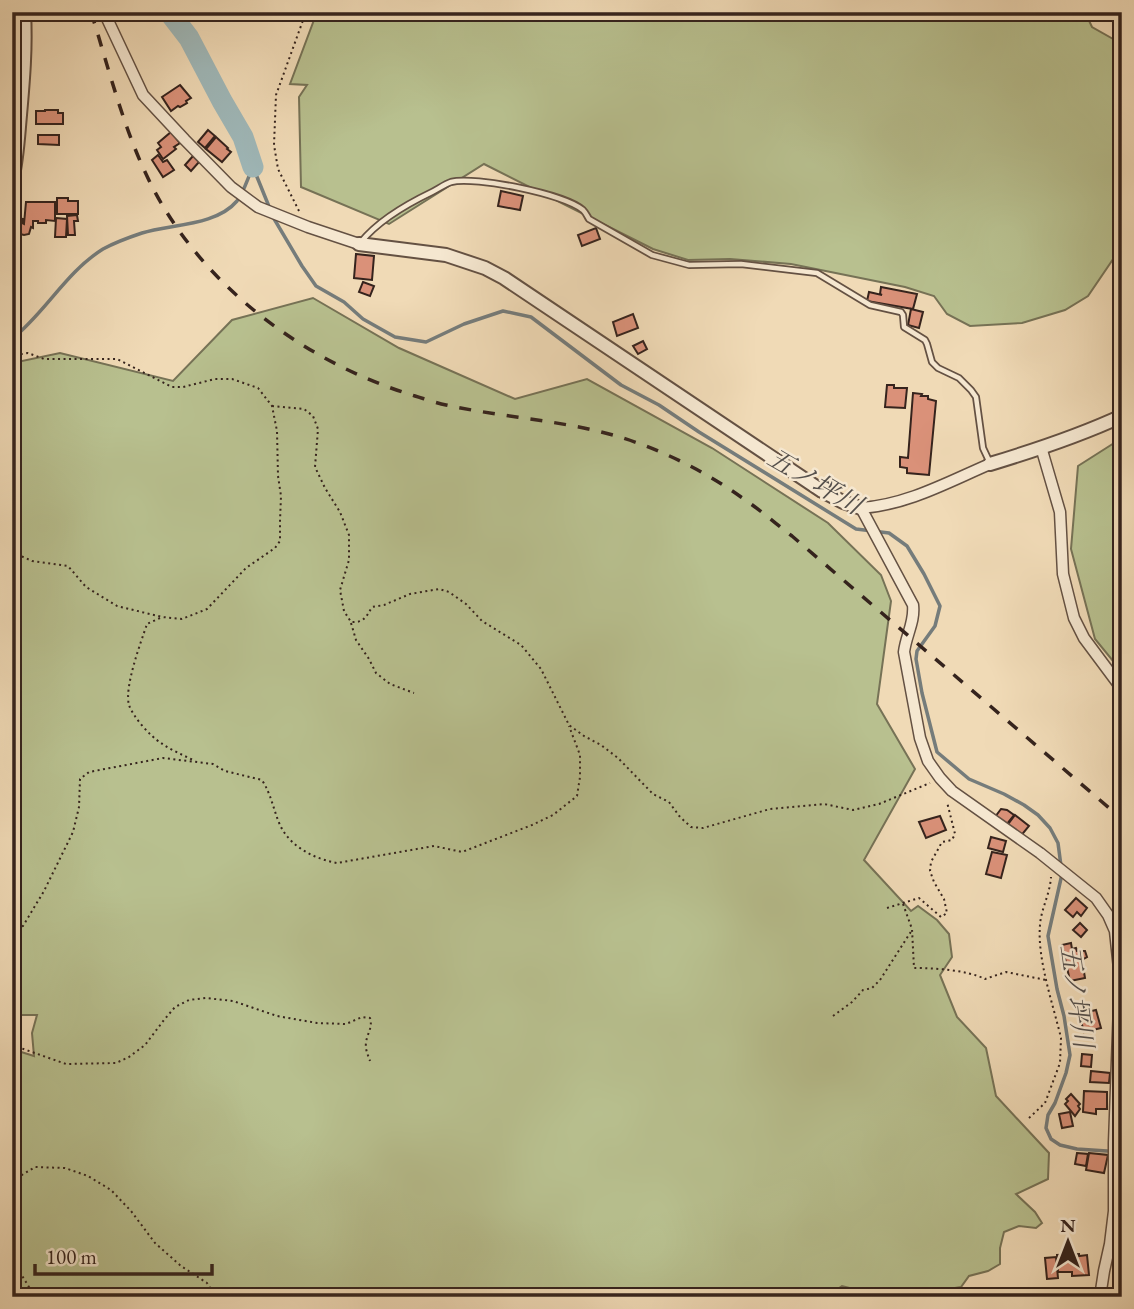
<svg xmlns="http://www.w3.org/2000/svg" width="1134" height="1309" font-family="'EB Garamond','Noto Serif JP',serif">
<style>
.green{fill:#b8c08f;stroke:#767256;stroke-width:2}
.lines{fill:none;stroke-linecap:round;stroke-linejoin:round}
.stream{stroke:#757c7b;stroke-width:3.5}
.river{stroke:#9fb8b9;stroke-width:21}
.building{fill:#da9179;stroke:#35231d;stroke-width:2}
.service-casing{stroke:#645143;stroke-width:8}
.minor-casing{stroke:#645143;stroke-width:13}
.tertiary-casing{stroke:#645143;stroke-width:16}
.path{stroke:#35231d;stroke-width:2;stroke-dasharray:2 3.5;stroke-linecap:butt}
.service{stroke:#f5e7d0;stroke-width:4.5}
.minor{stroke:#f5e7d0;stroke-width:10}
.tertiary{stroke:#f5e7d0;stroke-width:12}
.rail{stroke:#35231d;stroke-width:3.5;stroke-dasharray:12 12;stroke-linecap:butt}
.labels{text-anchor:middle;stroke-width:5;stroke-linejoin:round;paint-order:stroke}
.water-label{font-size:26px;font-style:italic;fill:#55504c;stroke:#f5e7d0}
</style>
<rect width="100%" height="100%" fill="#f0dab6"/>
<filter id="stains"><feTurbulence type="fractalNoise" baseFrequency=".00286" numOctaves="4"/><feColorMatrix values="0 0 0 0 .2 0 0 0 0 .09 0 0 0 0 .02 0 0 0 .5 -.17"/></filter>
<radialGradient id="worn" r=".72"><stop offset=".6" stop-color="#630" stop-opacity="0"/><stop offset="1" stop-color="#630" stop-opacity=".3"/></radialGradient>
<g class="green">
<path d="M317 12H1085L1092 27 1122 44V246L1088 296 1065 310 1022 323 970 326 947 314 934 296 905 287 791 264 730 259 688 260 653 249 484 164 389 224 301 187 299 97 307 85 290 84Z"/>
<path d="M313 298 399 348 515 399 587 379 712 448 828 523 881 575 891 601 877 704 915 769 864 860 911 911 918 906 937 920 949 934 952 957 940 975 957 1017 986 1048 996 1096 1049 1153 1048 1179 1016 1194 1035 1212 1042 1223 1036 1228 1019 1226 1004 1232 1000 1248V1264L988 1271 969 1276 961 1287 899 1297H886L842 1286 826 1297H12V1049L34 1056 32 1033 37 1015H12V401L17 362 60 353 173 381 232 320Z"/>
<path d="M1122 438V672L1095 639 1071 549 1078 466Z"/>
</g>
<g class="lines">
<g class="stream">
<path d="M253 167 270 209"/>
<path d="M273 217 302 266 316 286 344 302 363 319 395 337 426 342 464 324 503 311 531 317 621 385 659 405 699 432 856 529 889 533 907 546 924 574 940 606 935 626 917 651 916 659 922 693 937 752 969 779 1004 794 1024 805 1038 815 1050 828 1058 843 1061 866"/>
<path d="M12 339C45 313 66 272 103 249 114 243 130 237 142 233 171 224 216 226 237 201 244 192 248 177 253 167"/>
<path d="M1062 874 1048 936 1057 989 1064 1016 1070 1055 1066 1073 1055 1103 1048 1115 1046 1128 1051 1139 1060 1145 1077 1149 1122 1152"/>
</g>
<path class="river" d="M169 12 189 38 222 101 243 137 253 167"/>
</g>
<g class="building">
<path d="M180 85 191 98 186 101 187 103 180 107 178 106 171 111 162 97Z"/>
<path d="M45 110H58V113H63V124H36V111H45Z"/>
<path d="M208 130 215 136 205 148 198 142Z"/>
<path d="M171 132 180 143 174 147 176 149 163 159 157 150 161 147 158 143Z"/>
<path d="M38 135H59V145L38 144Z"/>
<path d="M216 137 228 148 227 149 231 152 222 162 206 149Z"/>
<path d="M158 155 163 162 167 160 174 170 163 177 152 160Z"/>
<path d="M193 156 199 162 191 171 185 165Z"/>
<path d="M501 191 523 196 520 210 498 206Z"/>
<path d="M57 198H68V201H78V214H57Z"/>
<path d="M26 202H55V221L46 220V223H38V221H33V228L31 227 29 234 24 235 12 232 15 216 23 219 22 223 24 224Z"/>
<path d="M77 215 78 221H74L75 235H68L67 216Z"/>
<path d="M56 218 67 219 66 237H55Z"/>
<path d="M596 228 600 239 582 246 578 235Z"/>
<path d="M356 254 374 256 372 280 354 278Z"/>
<path d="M363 282 374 286 370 296 359 292Z"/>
<path d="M881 287 917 294 913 309 867 301 869 292 882 295 880 294Z"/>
<path d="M911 309 923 312 919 328 908 325Z"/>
<path d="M633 314 638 328 617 336 613 322Z"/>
<path d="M643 341 647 349 638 354 633 346Z"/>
<path d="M887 385H894V388H907L905 408 885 407Z"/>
<path d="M913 393 922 394 921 396H928V399L936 401 929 475 907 473V468L900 467V457L908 458Z"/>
<path d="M1001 809 1007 810 1014 815 1006 825 995 817Z"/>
<path d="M1015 815 1029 826 1020 837 1006 827Z"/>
<path d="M940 816 946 830 926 838 919 822Z"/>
<path d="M991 837 1006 841 1003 852 988 848Z"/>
<path d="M992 852 1007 855 1001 878 986 874Z"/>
<path d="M1076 898 1087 908 1081 916 1077 912 1073 917 1065 910Z"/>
<path d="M1080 923 1087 930 1081 937 1073 930Z"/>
<path d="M1071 943 1072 949 1076 948 1077 951H1085L1087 957 1082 960 1085 978 1070 981 1062 945Z"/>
<path d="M1096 1010 1101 1028 1084 1032 1079 1014Z"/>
<path d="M1082 1054 1092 1055 1091 1067 1081 1066Z"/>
<path d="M1091 1071 1110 1073 1109 1083 1090 1082Z"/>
<path d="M1084 1091 1107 1092V1109H1096V1114L1083 1112Z"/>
<path d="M1071 1094 1080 1104 1078 1106 1080 1109 1075 1116 1065 1104 1068 1101 1066 1099Z"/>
<path d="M1070 1112 1073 1126 1062 1128 1059 1114Z"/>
<path d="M1077 1153 1088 1154 1086 1166 1075 1164Z"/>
<path d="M1089 1153 1108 1155 1104 1173 1086 1170Z"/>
<path d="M1079 1254V1256L1087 1255 1089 1275 1072 1276V1272H1058L1057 1255Z"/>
<path d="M1056 1257 1058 1278 1047 1279 1045 1258Z"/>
</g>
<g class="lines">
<defs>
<path id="service" d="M361 242C378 221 407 204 432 192 438 189 445 184 451 182 475 176 565 194 583 210 586 213 587 216 589 219L652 255 689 265 741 264 817 273 870 305 901 312 903 315 904 327 925 340 927 344 932 362 938 368 959 378 971 390 976 397 983 448 990 463"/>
<g id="minor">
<path d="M104 12 143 95 185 140 231 187 258 207 308 227 359 244"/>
<path d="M1041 447 1060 512 1063 574 1074 618 1084 638 1122 689"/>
<path d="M990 464C948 482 907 505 861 508L913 605C915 622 906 635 904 652L920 738 928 761 940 778 952 791 1040 853 1096 898 1108 915 1115 931 1120 978 1114 1143V1211L1110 1244 1104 1271 1100 1297"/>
</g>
<g id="tertiary">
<path d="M12 180C17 159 18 137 20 115 23 81 26 47 24 12"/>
<path d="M359 244 446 255 485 268 504 278 822 491 843 502 861 508"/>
<path d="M990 464C1033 451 1081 435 1122 416"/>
</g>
</defs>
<use href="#service" class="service-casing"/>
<use href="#minor" class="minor-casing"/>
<use href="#tertiary" class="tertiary-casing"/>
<g class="path">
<path d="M299 211 278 169 274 145 276 95 306 12"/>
<path d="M12 366 16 355 28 353 44 359H117L172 387H183L215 379H232L258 388 272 406 277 431 278 476 281 496 280 521V541L275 548 246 568 207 609 182 619 162 617 117 606 86 587 68 566 32 561 12 552"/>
<path d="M12 401 16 413 12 430"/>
<path d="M272 406 304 409 313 416 318 429 315 467 325 488 340 512 349 535V560L340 590 344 611 351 622C364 623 366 617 372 607L384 605 410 594 439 589 449 592 466 604 482 621 521 645 541 669 569 725 584 736 601 745 618 758 653 794 669 802 680 817 691 827 703 828 770 809 824 804 853 810 879 804 930 783"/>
<path d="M160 618 147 624C141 642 124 687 129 705 133 717 150 736 161 743 171 750 183 755 195 761"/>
<path d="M351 623 356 640 369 659 376 673 390 684 414 693"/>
<path d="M903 904 912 929 914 968C935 968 967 970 985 979L1006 972 1046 980"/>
<path d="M887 908 919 898 941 917 947 913 944 899 934 882 930 871 931 862 942 842 952 840 955 834 947 802"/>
<path d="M12 931 23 926 44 891 73 832 79 807 80 779 89 772 163 758 213 764 225 771 262 780C272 796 273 809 280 825 290 847 315 859 337 863L434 846 462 852 532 825 553 815 577 796 580 777V755L569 726"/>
<path d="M833 1016 852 1002 863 990 872 988 880 980 912 930"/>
<path d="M12 1045 66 1064 116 1063 129 1057 145 1045 164 1020 175 1007 189 1000 206 998 233 1001 277 1016 317 1023 346 1024 362 1017 370 1018C373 1028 367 1033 366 1043 365 1049 368 1055 370 1061"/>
<path d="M1029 1118 1045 1103 1060 1063 1061 1038C1053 1004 1037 959 1040 925 1041 909 1050 894 1051 877"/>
<path d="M12 1181 35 1167 65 1168 88 1176 111 1190 131 1211 155 1243 181 1266 207 1283 216 1297"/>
<path d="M12 1264 18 1269 35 1297"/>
</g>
<use href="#service" class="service"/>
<use href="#minor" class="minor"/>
<use href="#tertiary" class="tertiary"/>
<path class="rail" d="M91 12C110 72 125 136 155 192 208 291 309 364 415 396 425 399 436 403 446 405 501 417 559 420 613 435 658 448 703 470 741 497 759 509 775 523 792 536L1122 819"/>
</g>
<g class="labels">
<g class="water-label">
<text transform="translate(815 481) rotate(30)" y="9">五ノ坪川</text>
<text transform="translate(1077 996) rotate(82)" y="9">五ノ坪川</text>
</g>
</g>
<rect width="1134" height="1309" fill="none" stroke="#f0dab6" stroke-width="42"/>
<rect x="14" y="14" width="1106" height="1281" fill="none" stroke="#35231d" stroke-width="3.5"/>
<rect x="21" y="21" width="1092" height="1267" fill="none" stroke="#35231d" stroke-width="2"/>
<g transform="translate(1068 1242)" stroke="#f5e7d0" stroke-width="5" paint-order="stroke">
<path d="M0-5L12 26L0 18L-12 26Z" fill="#35231d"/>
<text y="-10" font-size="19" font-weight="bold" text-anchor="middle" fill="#35231d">N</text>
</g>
<path d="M35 1264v10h177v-10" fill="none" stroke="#35231d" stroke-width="3.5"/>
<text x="46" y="1264" font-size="21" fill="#35231d" stroke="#f5e7d0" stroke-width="5" paint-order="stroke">100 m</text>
<rect width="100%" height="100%" filter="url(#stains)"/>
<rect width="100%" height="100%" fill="url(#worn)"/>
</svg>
